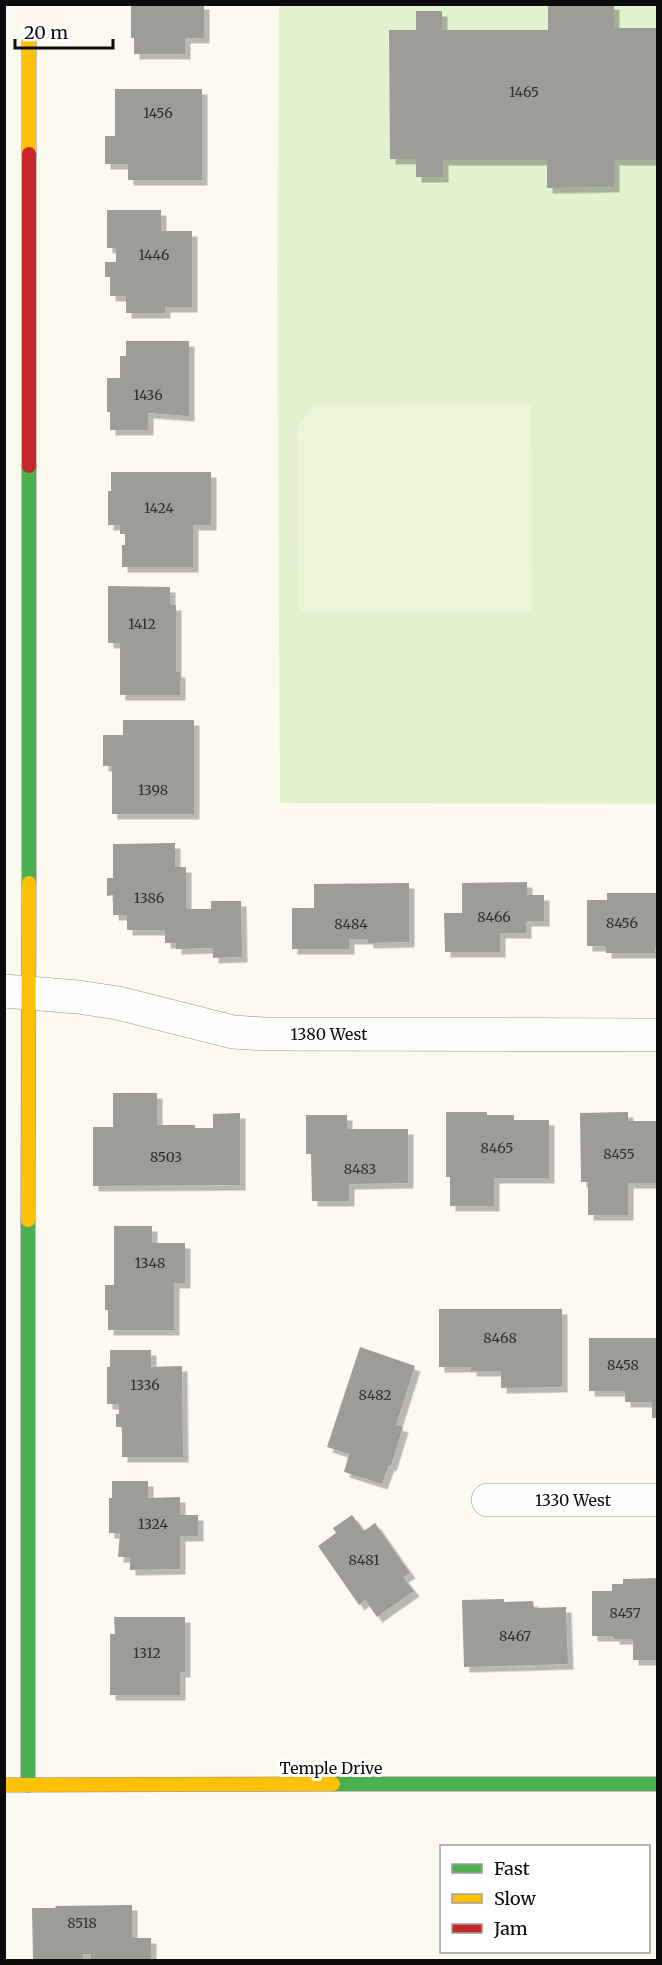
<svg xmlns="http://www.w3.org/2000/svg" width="662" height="1965" font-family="Merriweather,serif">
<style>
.green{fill:#e3f2ce}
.pitch{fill:#edf5d8}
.building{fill:#9e9c96;filter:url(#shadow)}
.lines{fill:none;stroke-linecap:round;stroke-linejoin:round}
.street-casing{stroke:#94938f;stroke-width:34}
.fast-casing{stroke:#8a8985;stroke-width:15}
.slow-casing{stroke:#8a8985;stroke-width:15}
.jam-casing{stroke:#8a8985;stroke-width:15}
.street{stroke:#fefefd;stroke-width:33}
.fast{stroke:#4caf50;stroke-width:14}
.slow{stroke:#ffc107;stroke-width:14}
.jam{stroke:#c62828;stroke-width:14}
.labels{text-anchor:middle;stroke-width:6;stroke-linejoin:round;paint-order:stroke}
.number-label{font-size:14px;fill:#30302e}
.street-label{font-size:16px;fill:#0c0c0c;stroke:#fff}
</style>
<defs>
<filter id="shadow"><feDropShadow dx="5.5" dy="5.5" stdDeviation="0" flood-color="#0004"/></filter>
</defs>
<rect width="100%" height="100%" fill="#fbf9f0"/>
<path class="green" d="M279 5H657V804L280 803 277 278Z"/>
<path class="pitch" d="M531 403 532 612 299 613 297 426 315 405Z"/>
<g class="building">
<path d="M131 4H204V38H185V54H134V38H131Z"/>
<path d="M548 4H614V28H658V160H614V187L547 188V160H443V177H416V159H390L389 30H416V11H442V30H548Z"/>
<path d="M115 89H202V180H128V164H105V136H115Z"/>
<path d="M107 210H161V231H192V307H165V313H126V296H110V277H105V262H116V248H107Z"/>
<path d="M126 341H189V416L148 413V430H110V412H107V378H120V356H126Z"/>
<path d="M111 472H211V525H193V567H122V545H125V534H120V525H108V491H111Z"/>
<path d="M108 586 170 587V605H176V672H180V695H120V643H108Z"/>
<path d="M123 720H194V814H112V766H103V735H123Z"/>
<path d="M175 843V867H186V909H211V901H241L242 957 213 958V948L176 949V943H165V930H127V915H113V895L107 896V878H113V844Z"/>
<path d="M527 882V895H544V921H526V933H500V952H445L444 913H462V883Z"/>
<path d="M409 883V942L368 943V939H349V949H292V908H314V884Z"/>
<path d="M607 893H658V947H655V953H606V946H587V900H607Z"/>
<path d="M113 1093H157V1125H195V1128H213V1114L240 1113V1185L93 1186V1127H113Z"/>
<path d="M446 1112H487V1115H514V1120H549V1178H494V1206H450V1177H446Z"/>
<path d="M628 1112V1121H656L658 1183H628V1215H588V1182H581L580 1113Z"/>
<path d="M306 1115H347V1129H408V1183L349 1184V1201H312L311 1154H306Z"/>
<path d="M114 1226H152V1243H185V1283H174V1330H108V1310H105V1285H114Z"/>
<path d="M439 1309H562V1387L501 1388V1371H471V1367H439Z"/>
<path d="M589 1338H658V1418H652V1402H625V1391H589Z"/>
<path d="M360 1347 415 1366 396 1425 403 1427 391 1466 389 1465 382 1484 344 1472 349 1454 327 1447Z"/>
<path d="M110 1350H151V1367L182 1366 183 1457H122V1427H116V1414H119V1404H107V1367H110Z"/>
<path d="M112 1481H148V1498L180 1497V1515H198V1536H180V1569L130 1570V1557H118L120 1533H109V1498H112Z"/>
<path d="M352 1515 364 1531 375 1523 410 1573 403 1577 414 1591 377 1617 365 1600 359 1605 318 1546 336 1533 333 1528Z"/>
<path d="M658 1578V1660H633V1639H614V1636H592V1591H612V1584H623V1579Z"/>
<path d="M504 1599V1602L533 1601 534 1608 566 1607 568 1664 464 1667 462 1600Z"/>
<path d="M114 1617H185V1672H180V1695H110V1634H115Z"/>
<path d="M132 1905V1938H151V1960H91V1954H83V1960H33L32 1908H56L55 1906Z"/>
</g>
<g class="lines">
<defs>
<g id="street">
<path d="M4 991 78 997 118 1003 233 1032 265 1034 658 1035"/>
<path d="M488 1500H658"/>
</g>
<g id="fast">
<path d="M29 883V466"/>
<path d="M333 1784H658"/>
<path d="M28 1785V1220"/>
</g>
<g id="slow">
<path d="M29 154V42"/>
<path d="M28 1220 29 883"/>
<path d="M4 1785 333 1784"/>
</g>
<path id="jam" d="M29 466V154"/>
</defs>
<use href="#street" class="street-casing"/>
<use href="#fast" class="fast-casing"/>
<use href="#slow" class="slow-casing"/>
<use href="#jam" class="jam-casing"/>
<use href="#street" class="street"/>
<use href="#fast" class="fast"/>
<use href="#slow" class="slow"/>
<use href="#jam" class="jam"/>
</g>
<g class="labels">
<g class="number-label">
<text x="524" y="97">1465</text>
<text x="158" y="118">1456</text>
<text x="154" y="260">1446</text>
<text x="148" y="400">1436</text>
<text x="159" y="513">1424</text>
<text x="142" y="629">1412</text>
<text x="153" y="795">1398</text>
<text x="149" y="903">1386</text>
<text x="494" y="922">8466</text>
<text x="622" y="928">8456</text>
<text x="351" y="929">8484</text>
<text x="497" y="1153">8465</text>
<text x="619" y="1159">8455</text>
<text x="166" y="1162">8503</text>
<text x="360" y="1174">8483</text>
<text x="150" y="1268">1348</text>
<text x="500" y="1343">8468</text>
<text x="623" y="1370">8458</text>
<text x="145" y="1390">1336</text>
<text x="375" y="1400">8482</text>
<text x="153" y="1529">1324</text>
<text x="364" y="1565">8481</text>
<text x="625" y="1618">8457</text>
<text x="515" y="1641">8467</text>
<text x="147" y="1658">1312</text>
<text x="82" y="1928">8518</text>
</g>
<g class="street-label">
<text x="329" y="1040">1380 West</text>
<text x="573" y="1506">1330 West</text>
<text x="331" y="1774">Temple Drive</text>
</g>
</g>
<rect width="662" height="1965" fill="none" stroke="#0c0c0c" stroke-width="12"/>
<rect x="440" y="1845" width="210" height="108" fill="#ffffff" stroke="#9e9e9e" stroke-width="1.5"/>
<rect x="452" y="1864" width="30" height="9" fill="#4caf50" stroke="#9e9e9e" stroke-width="1.5"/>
<text x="494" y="1875" font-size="18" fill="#0c0c0c">Fast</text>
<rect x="452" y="1894" width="30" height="9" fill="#ffc107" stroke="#9e9e9e" stroke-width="1.5"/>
<text x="494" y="1905" font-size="18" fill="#0c0c0c">Slow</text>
<rect x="452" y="1924" width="30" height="9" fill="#c62828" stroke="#9e9e9e" stroke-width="1.5"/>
<text x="494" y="1935" font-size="18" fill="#0c0c0c">Jam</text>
<path d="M15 39v9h98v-9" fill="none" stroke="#0c0c0c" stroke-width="3"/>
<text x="24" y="39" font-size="18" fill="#0c0c0c" stroke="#ffffff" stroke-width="4.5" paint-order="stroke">20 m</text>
</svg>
